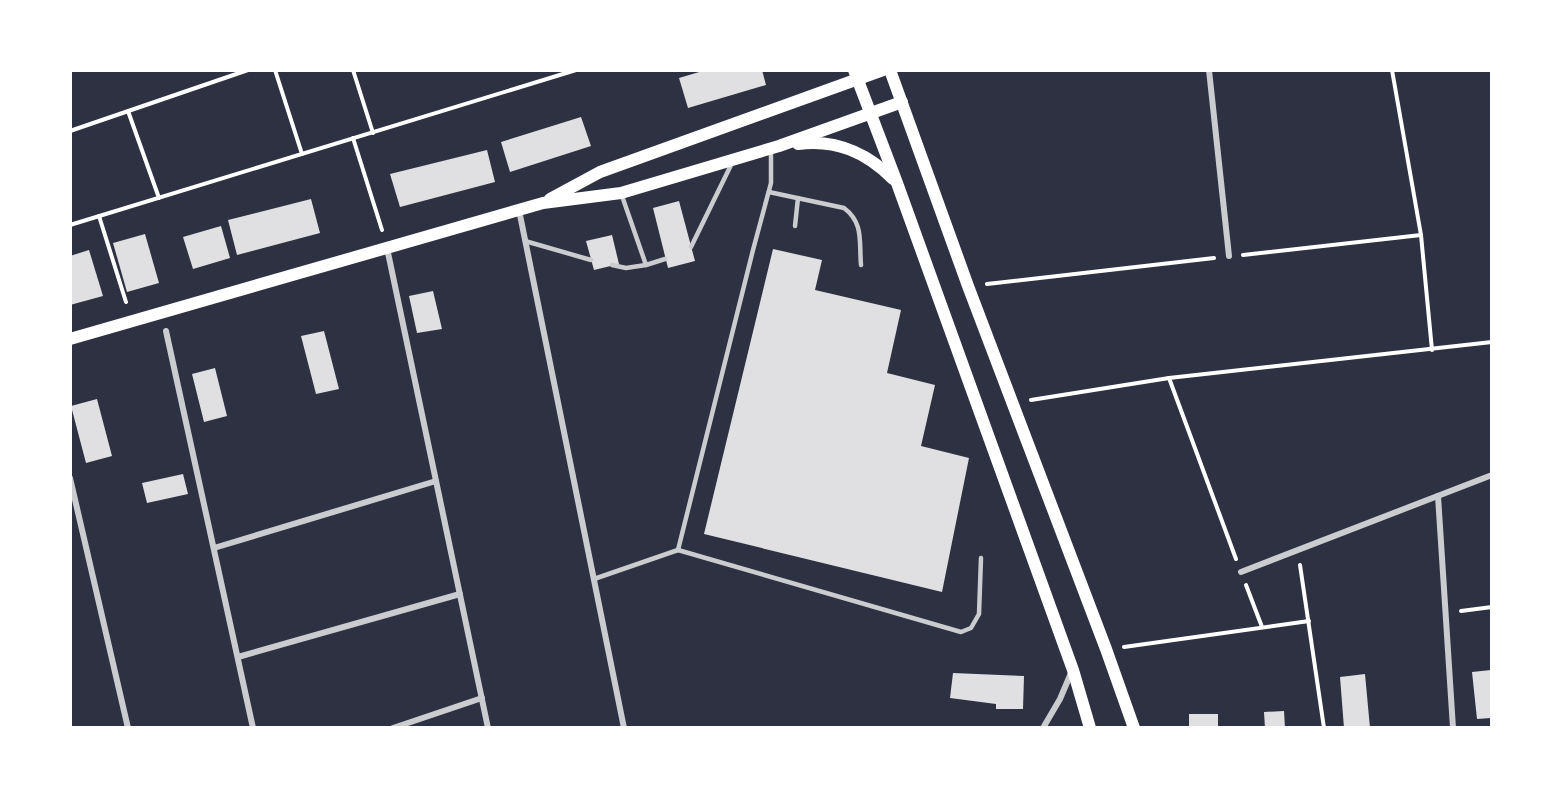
<svg xmlns="http://www.w3.org/2000/svg" width="1562" height="798" font-family="'Asap Condensed',sans-serif">
<style>
.building{fill:#e0e0e3}
.lines{fill:none;stroke-linecap:round;stroke-linejoin:round}
.path{stroke:#fff;stroke-width:4}
.service{stroke:#caccd0;stroke-width:4.5}
.minor{stroke:#caccd0;stroke-width:6}
.secondary{stroke:#fff;stroke-width:12}
</style>
<rect width="100%" height="100%" fill="#2d3142"/>
<g class="building">
<path d="M706 70H762L766 85 688 108 679 78Z"/>
<path d="M581 117 591 146 510 172 501 142Z"/>
<path d="M487 150 495 182 400 207 390 174Z"/>
<path d="M311 199 320 233 237 255 228 220Z"/>
<path d="M679 201 695 261 668 268 653 208Z"/>
<path d="M221 226 230 258 193 269 183 237Z"/>
<path d="M145 234 159 283 127 292 113 243Z"/>
<path d="M612 235 619 264 594 270 586 241Z"/>
<path d="M773 249 822 260 815 290 901 310 887 373 935 385 921 446 969 458 942 592 704 534Z"/>
<path d="M89 250 103 296 70 305V256Z"/>
<path d="M433 291 442 329 417 333 409 296Z"/>
<path d="M324 331 339 389 316 394 301 336Z"/>
<path d="M215 368 227 416 204 422 192 374Z"/>
<path d="M97 399 112 456 86 463 71 406Z"/>
<path d="M183 474 188 494 147 503 142 483Z"/>
<path d="M1491 670V718L1477 719 1472 672Z"/>
<path d="M953 673 1024 676 1023 709H996V704L950 698Z"/>
<path d="M1365 674 1370 728H1344L1340 677Z"/>
<path d="M1284 711 1285 728H1265L1264 712Z"/>
<rect x="1189" y="714" width="29" height="14"/>
</g>
<g class="lines">
<g class="path">
<path d="M275 70 302 154"/>
<path d="M353 70 373 133"/>
<path d="M1392 70 1421 235 1432 350"/>
<path d="M128 111 159 198"/>
<path d="M70 131 248 70"/>
<path d="M353 138 382 230"/>
<path d="M99 216 126 302"/>
<path d="M70 225 576 70"/>
<path d="M1243 255 1421 235"/>
<path d="M987 284 1214 258"/>
<path d="M1169 378 1236 559"/>
<path d="M1031 400 1169 378 1492 342"/>
<path d="M1300 565 1324 728"/>
<path d="M1246 585 1262 627"/>
<path d="M1461 611 1492 607"/>
<path d="M1124 647 1309 621"/>
</g>
<g class="service">
<path d="M769 192 844 208C864 223 859 242 861 265"/>
<path d="M621 193 646 265 665 259"/>
<path d="M795 226 798 198"/>
<path d="M525 241 591 260"/>
<path d="M691 247 732 163"/>
<path d="M612 265 626 268 646 265"/>
<path d="M678 550 753 250 771 183V151"/>
<path d="M678 550 961 632 971 628 979 614 981 558"/>
<path d="M594 579 678 550"/>
</g>
<g class="minor">
<path d="M1209 70 1229 256"/>
<path d="M519 210 624 728"/>
<path d="M387 248 488 728"/>
<path d="M166 331 253 728"/>
<path d="M70 478 128 728"/>
<path d="M1438 496 1453 728"/>
<path d="M214 548 436 481"/>
<path d="M1241 572 1492 475"/>
<path d="M238 657 460 594"/>
<path d="M393 728 482 698"/>
<path d="M1043 728 1060 699 1071 673"/>
</g>
<g class="secondary">
<path d="M854 70 897 183 1073 670 1090 728"/>
<path d="M890 70 968 286 1106 649 1134 728"/>
<path d="M798 144C836 139 866 152 893 179"/>
<path d="M550 199 600 172 883 70"/>
<path d="M70 339 543 203 621 193 779 146 902 102"/>
</g>
</g>
<rect width="1562" height="798" fill="none" stroke="#ffffff" stroke-width="144"/>
</svg>
